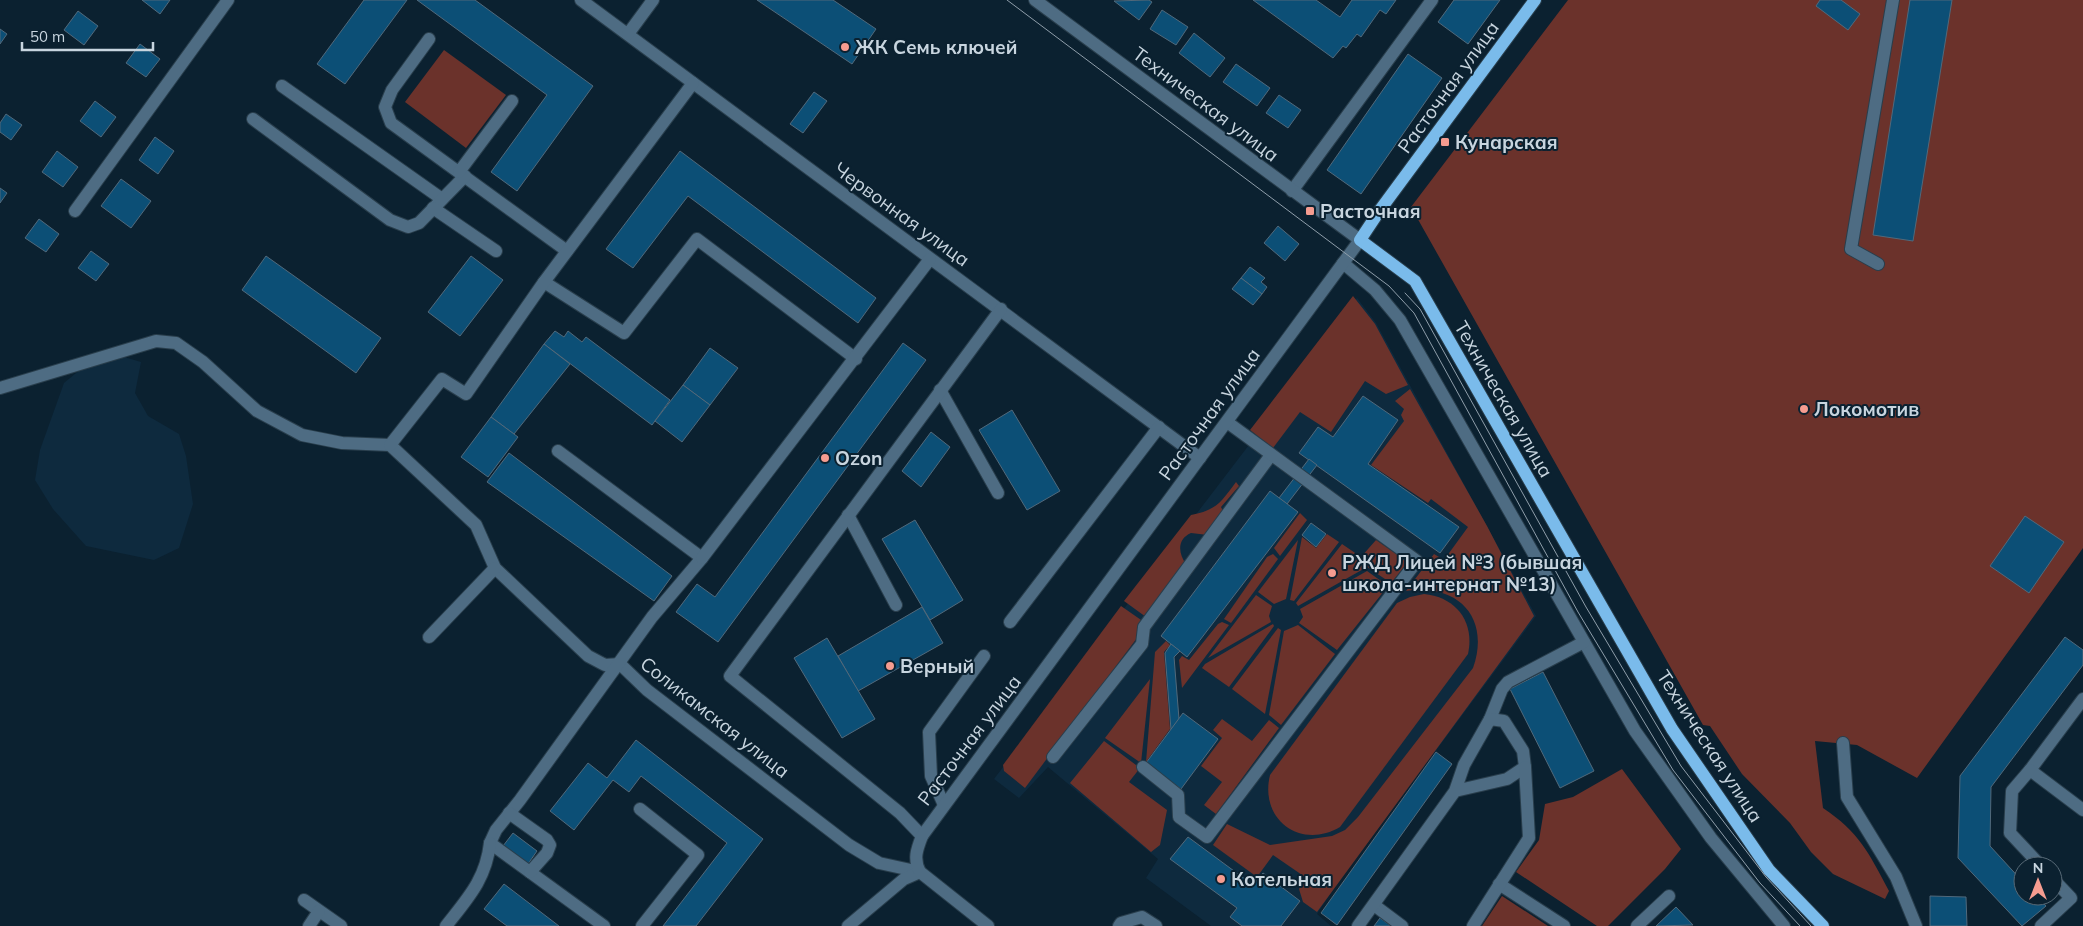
<svg xmlns="http://www.w3.org/2000/svg" width="2083" height="926" font-family="Mulish,sans-serif">
<style>
.built{fill:#0e2a3e}
.green{fill:#6b322b}
.building{fill:#0c4f76;stroke:#51697b}
.lines{fill:none;stroke-linecap:round;stroke-linejoin:round}
.minor-casing{stroke:#293e4c;stroke-width:14}
.major-casing{stroke:#293e4c;stroke-width:14}
.minor{stroke:#4e6c83;stroke-width:12}
.major{stroke:#7abbeb;stroke-width:12}
.tram{stroke:#8f9eaa;stroke-width:1}
.poi-dot{fill:#f59c90;stroke:#0b2130;stroke-width:2}
.labels{text-anchor:middle;stroke-width:4;stroke-linejoin:round;paint-order:stroke}
.poi-label{font-size:19px;font-weight:bold;fill:#c8d5df;stroke:#0b2130;text-anchor:start}
.street-label{font-size:19px;fill:#c8d5df;stroke:#0b2130}
</style>
<rect width="100%" height="100%" fill="#0b2130"/>
<g class="built">
<path d="M1357 298 1376 323 1536 616 1336 885 1317 914 1331 926H1211L1146 878 1158 859 1048 767 1019 798 994 779 1252 441Z"/>
<path d="M124 357 141 362 135 393 148 416 179 434 186 456 193 504 179 548 154 560 86 546 53 509 35 480 40 450 64 383 81 369Z"/>
</g>
<g class="green">
<path d="M1568 0H2083V548L1917 778 1857 745 1815 741 1823 808C1859 832 1869 853 1889 891L1885 899 1833 874 1811 852 1790 823 1742 774 1710 726 1703 725 1411 207Z"/>
<path d="M444 50 506 95 466 148 405 102Z"/>
<path d="M1353 296 1375 324 1408 385 1386 394 1365 381 1331 432 1300 412 1273 448 1250 430Z"/>
<path d="M1410 389 1487 526 1534 616 1317 912 1303 902 1299 889 1305 877 1273 855 1257 877 1213 845 1227 824 1270 845 1332 836 1345 830 1358 817 1473 668C1491 617 1457 583 1406 591L1434 554 1444 560 1468 527 1431 499 1428 503 1371 465 1404 421 1401 415 1404 409 1395 401Z"/>
<path d="M1236 482 1239 486 1221 507 1224 513 1208 535 1191 533C1177 539 1178 553 1186 564L1146 617 1124 601 1191 515C1217 510 1221 502 1236 482Z"/>
<path d="M1300 513 1307 520 1280 556 1274 548Z"/>
<path d="M1327 534 1339 542 1294 601 1290 600 1302 537 1316 548Z"/>
<path d="M1298 540 1286 599 1274 604 1258 592Z"/>
<path d="M1376 540 1408 562 1391 583 1367 567 1298 606 1296 603 1342 544 1361 557Z"/>
<path d="M1273 554 1278 559 1231 623 1224 619 1267 557Z"/>
<path d="M1367 571 1388 586 1337 650 1299 623 1303 617 1300 609Z"/>
<path d="M1424 594C1456 597 1475 622 1468 654L1340 827C1301 850 1259 820 1270 775L1397 603 1410 597Z"/>
<path d="M1256 595 1272 606 1269 616 1271 622 1208 658Z"/>
<path d="M1121 606 1144 622 1137 638 1025 788 1004 771 1003 765Z"/>
<path d="M1222 622 1229 625 1182 688 1179 660 1182 656 1189 660 1218 624Z"/>
<path d="M1273 624 1274 626 1229 687 1202 668 1205 664Z"/>
<path d="M1298 625 1335 654 1281 725 1269 715 1284 631Z"/>
<path d="M1278 628 1281 630 1265 714 1232 689Z"/>
<path d="M1166 641 1170 645 1164 652 1170 729 1146 762 1155 652Z"/>
<path d="M1150 679 1141 763 1105 738Z"/>
<path d="M1222 719 1252 741 1269 720 1279 728 1216 814 1204 805 1222 782 1201 766 1222 738 1213 730Z"/>
<path d="M1104 741 1140 768 1129 782 1167 810 1160 845 1151 852 1070 783Z"/>
<path d="M1622 769 1681 849 1665 869 1608 926H1597L1516 872 1539 840 1545 804 1573 797Z"/>
<path d="M1502 896 1548 926H1482Z"/>
</g>
<g class="building">
<path d="M142 0H170L160 14Z"/>
<path d="M364 0H407L345 84 317 64Z"/>
<path d="M417 0H475L593 86 517 191 491 172 547 95Z"/>
<path d="M757 0H833L876 29 852 64Z"/>
<path d="M1149 0 1152 2 1139 20 1114 1Z"/>
<path d="M1253 0H1316L1340 17 1352 0H1396L1386 14 1380 10 1361 37 1357 34 1346 48 1343 46 1333 58Z"/>
<path d="M1454 0H1500L1468 44 1438 22Z"/>
<path d="M1820 0H1841L1860 14 1848 30 1816 6Z"/>
<path d="M1910 0H1952L1913 241 1873 235Z"/>
<path d="M1162 10 1188 27 1176 45 1150 29Z"/>
<path d="M78 11 98 26 84 45 64 30Z"/>
<path d="M0 29 7 34 0 44Z"/>
<path d="M1194 33 1225 58 1210 77 1179 53Z"/>
<path d="M140 44 160 59 146 77 126 63Z"/>
<path d="M1408 54 1442 78 1361 194 1327 170Z"/>
<path d="M1236 64 1270 88 1257 106 1223 82Z"/>
<path d="M814 92 827 101 803 133 790 124Z"/>
<path d="M1279 95 1301 110 1288 128 1266 113Z"/>
<path d="M95 101 116 117 101 137 80 121Z"/>
<path d="M6 114 22 125 11 140 0 132V123Z"/>
<path d="M155 137 174 151 158 174 139 160Z"/>
<path d="M57 151 78 167 63 187 42 172Z"/>
<path d="M680 151 876 298 858 323 688 196 633 268 606 249Z"/>
<path d="M121 179 151 201 131 228 101 206Z"/>
<path d="M0 188 7 193 0 203Z"/>
<path d="M39 219 59 234 46 252 25 238Z"/>
<path d="M1278 226 1299 244 1285 261 1264 243Z"/>
<path d="M91 251 109 264 96 281 78 268Z"/>
<path d="M266 256 381 338 356 373 242 290Z"/>
<path d="M471 256 503 280 460 336 428 312Z"/>
<path d="M1250 267 1265 278 1261 282 1267 287 1262 294 1241 278Z"/>
<path d="M1241 278 1262 294 1253 305 1232 289Z"/>
<path d="M555 331 564 337 568 331 582 342 586 337 670 400 652 425 544 344Z"/>
<path d="M903 343 926 360 718 642 676 612 697 584 715 597Z"/>
<path d="M544 344 570 364 514 434 491 417Z"/>
<path d="M710 348 738 368 710 405 683 385Z"/>
<path d="M683 385 710 405 682 442 655 421Z"/>
<path d="M1363 396 1398 420 1368 464 1459 527 1440 553 1299 453 1318 427 1333 437Z"/>
<path d="M1012 410 1060 491 1027 510 979 430Z"/>
<path d="M491 417 518 437 488 477 461 457Z"/>
<path d="M931 432 950 447 921 487 902 471Z"/>
<path d="M509 453 672 576 654 601 487 482Z"/>
<path d="M1309 459 1317 465 1287 504 1279 498Z"/>
<path d="M1270 491 1298 512 1187 657 1161 636Z"/>
<path d="M2025 516 2064 542 2029 593 1990 566Z"/>
<path d="M915 520 963 600 930 620 882 539Z"/>
<path d="M1311 523 1326 534 1316 547 1302 535Z"/>
<path d="M922 607 943 643 858 691 838 656Z"/>
<path d="M2065 637 2083 650V665L1991 787 1990 846 2023 882V896H2037L2046 906 2022 926 1958 858 1960 776Z"/>
<path d="M827 638 875 719 842 738 794 658Z"/>
<path d="M1171 644 1180 651 1174 657 1179 719 1171 730 1165 653Z"/>
<path d="M1543 672 1594 771 1560 788 1510 689Z"/>
<path d="M1183 713 1218 739 1181 789 1146 763Z"/>
<path d="M636 740 763 839 696 926H663L727 843 641 776 629 792 613 780 574 830 550 811 588 763 607 778Z"/>
<path d="M1436 752 1452 764 1337 925 1321 913Z"/>
<path d="M513 833 537 851 528 864 503 846Z"/>
<path d="M1188 837 1253 885 1263 873 1300 901 1281 926H1242L1230 917 1237 908 1170 859Z"/>
<path d="M504 884 559 926H507L484 909Z"/>
<path d="M1930 896 1966 897 1967 926H1930Z"/>
<path d="M1676 907 1693 925 1656 926Z"/>
<path d="M1380 918 1391 926H1374Z"/>
</g>
<g class="lines">
<defs>
<g id="minor">
<path d="M581 0 1200 458"/>
<path d="M628 34 653 0"/>
<path d="M429 39 392 90 385 107 391 123 567 251"/>
<path d="M282 86 442 199"/>
<path d="M253 119 390 220 408 227 419 223 465 176"/>
<path d="M459 172 512 101"/>
<path d="M1292 191 1432 0"/>
<path d="M433 208 496 251"/>
<path d="M75 211 228 0"/>
<path d="M1343 263 1375 290 1400 320 1635 731 1711 838 1784 926"/>
<path d="M1878 264 1851 249 1893 0"/>
<path d="M544 282 624 333 697 239 856 359"/>
<path d="M0 388 156 341 176 343 203 362 257 411 302 435 342 443 390 445 476 525 495 568 588 656 605 665 620 664 647 690 849 845 879 863 920 872"/>
<path d="M940 390 998 493"/>
<path d="M390 445 442 379 466 394 544 282 693 83"/>
<path d="M558 451 702 558 652 617 520 800 496 830 490 843 604 926"/>
<path d="M848 515 896 605"/>
<path d="M702 558 930 259"/>
<path d="M1010 622 1159 427"/>
<path d="M429 637 495 568"/>
<path d="M1490 719 1502 689 1508 682 1584 642"/>
<path d="M1843 743 1847 797 1896 877 1916 926"/>
<path d="M1053 757 1142 644 1144 627 1271 455"/>
<path d="M1143 767 1178 795 1179 817 1207 837 1417 561 1227 422"/>
<path d="M2030 770 2083 699"/>
<path d="M944 805 931 776 929 732 984 656"/>
<path d="M640 809 698 855 642 926"/>
<path d="M509 813 547 840 550 845 547 853 530 872"/>
<path d="M922 836 900 813 730 676 1001 309"/>
<path d="M2041 866 2010 833 2012 791 2030 770 2083 810"/>
<path d="M1499 884 1564 926"/>
<path d="M304 900 341 926"/>
<path d="M1374 905 1402 926"/>
<path d="M309 926 319 911"/>
<path d="M446 926C468 898 486 879 490 843"/>
<path d="M848 926 904 879 920 872"/>
<path d="M988 926 920 872C913 859 917 849 922 836L1360 240 1035 0"/>
<path d="M1119 926 1121 923 1142 917 1156 926"/>
<path d="M1358 926 1455 791 1464 765 1490 719 1504 721 1523 751 1525 767 1507 779 1455 791"/>
<path d="M1473 926 1529 838 1525 767"/>
<path d="M1637 926 1669 896"/>
<path d="M2041 926 2071 898 2053 879"/>
</g>
<path id="major" d="M1535 0 1380 210 1360 240 1415 281 1672 729 1769 870 1823 926"/>
</defs>
<use href="#minor" class="minor-casing"/>
<use href="#major" class="major-casing"/>
<use href="#minor" class="minor"/>
<use href="#major" class="major"/>
<g class="tram">
<path d="M1007 0 1389 286 1414 313 1578 612 1673 770 1760 883 1800 926"/>
<path d="M1405 293 1420 309 1586 607 1681 766 1766 877 1811 926"/>
</g>
</g>
<g class="poi-dot">
<circle cx="845" cy="47" r="5"/>
<rect x="1440" y="137" width="10" height="10" rx="2.5"/>
<rect x="1305" y="206" width="10" height="10" rx="2.5"/>
<circle cx="1804" cy="409" r="5"/>
<circle cx="825" cy="458" r="5"/>
<circle cx="1332" cy="573" r="5"/>
<circle cx="890" cy="666" r="5"/>
<circle cx="1221" cy="879" r="5"/>
</g>
<g class="labels">
<g class="poi-label">
<text x="855" y="54">ЖК Семь ключей</text>
<text x="1455" y="149">Кунарская</text>
<text x="1320" y="218">Расточная</text>
<text x="1814" y="416">Локомотив</text>
<text x="835" y="465">Ozon</text>
<text x="1342" y="569">РЖД Лицей №3 (бывшая<tspan x="1342" dy="22">школа-интернат №13)</tspan></text>
<text x="900" y="673">Верный</text>
<text x="1231" y="886">Котельная</text>
</g>
<g class="street-label">
<text transform="translate(1448 87) rotate(-54)" y="7">Расточная улица</text>
<text transform="translate(1206 104) rotate(37)" y="7">Техническая улица</text>
<text transform="translate(902 214) rotate(36)" y="7">Червонная улица</text>
<text transform="translate(1504 399) rotate(60)" y="7">Техническая улица</text>
<text transform="translate(1209 414) rotate(-54)" y="7">Расточная улица</text>
<text transform="translate(715 717) rotate(38)" y="7">Соликамская улица</text>
<text transform="translate(969 740) rotate(-53)" y="7">Расточная улица</text>
<text transform="translate(1710 746) rotate(57)" y="7">Техническая улица</text>
</g>
</g>
<g transform="translate(2038 881)"><circle r="24" fill="#0b2130" stroke="#576976"/>
<path d="M0-4L9 19L0 12L-9 19Z" fill="#f59c90"/>
<text y="-8" font-size="14" font-weight="bold" text-anchor="middle" fill="#c8d5df">N</text>
</g>
<path d="M22 42v8h131v-8" fill="none" stroke="#c8d5df" stroke-width="2.5"/>
<text x="30" y="42" font-size="15" fill="#c8d5df" stroke="#0b2130" stroke-width="4" paint-order="stroke">50 m</text>
</svg>
